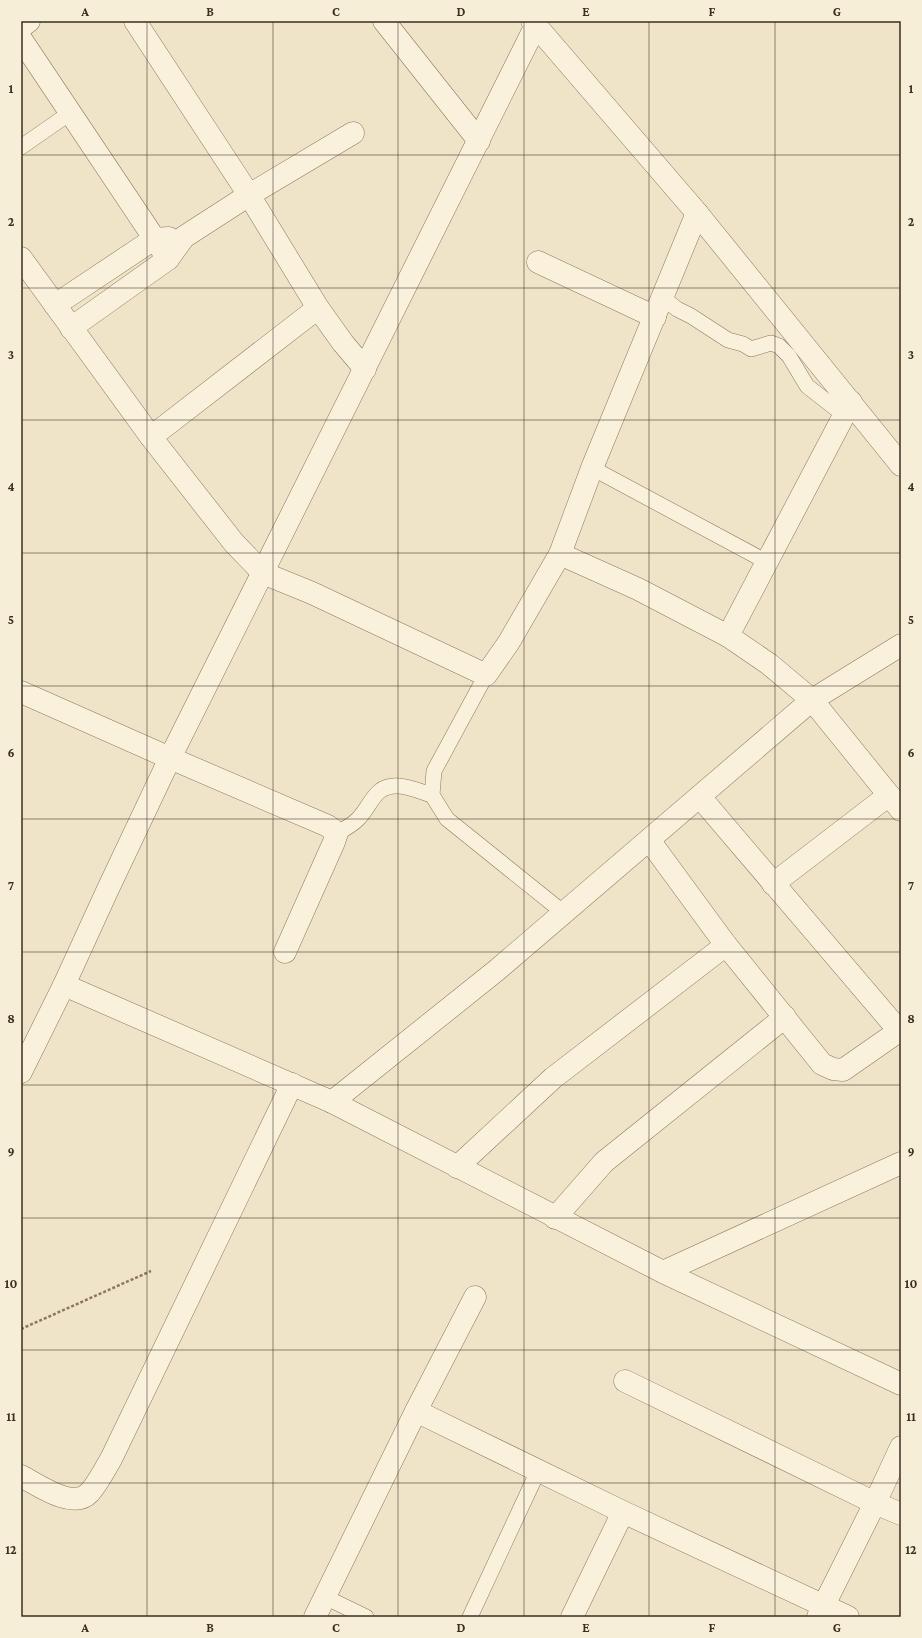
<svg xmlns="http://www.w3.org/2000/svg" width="922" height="1638" font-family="'Crimson Pro',serif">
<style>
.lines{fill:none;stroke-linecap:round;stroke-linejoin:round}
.lane-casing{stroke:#8d765c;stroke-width:16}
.street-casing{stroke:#8d765c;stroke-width:23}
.path{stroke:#8d765c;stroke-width:2.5;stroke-dasharray:3 2;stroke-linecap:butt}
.lane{stroke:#faf1dc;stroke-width:15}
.street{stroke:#faf1dc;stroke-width:22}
.grid{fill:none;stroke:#3d2e20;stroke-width:1;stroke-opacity:0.55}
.neatline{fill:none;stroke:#3d2e20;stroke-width:1.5}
.grid-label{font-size:13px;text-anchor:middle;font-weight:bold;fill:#3d2e20}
</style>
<rect width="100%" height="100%" fill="#f0e4c8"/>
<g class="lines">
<defs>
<g id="lane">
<path d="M21 147 70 113"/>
<path d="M663 298 677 309 691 316 728 340 743 344 751 349 771 343 779 346 789 356 807 386 844 415"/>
<path d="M592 468 767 562"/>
<path d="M486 675 434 771 432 795 447 819 564 913"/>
<path d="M337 833C345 829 351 826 358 819 372 805 374 784 399 786 410 787 422 792 432 795"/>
<path d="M325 1597 366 1617"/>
<path d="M470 1617 538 1471"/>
</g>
<g id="street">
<path d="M135 21 249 195 318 308 343 343 365 369"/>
<path d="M384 21 479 141"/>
<path d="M532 21 697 213 901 465"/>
<path d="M21 27 29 21"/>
<path d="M21 39 168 259"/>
<path d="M21 258 151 437 234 543 263 573 312 593 486 675 509 642 560 554 638 589 728 636 769 664 812 700 901 810"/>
<path d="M538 262 655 317"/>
<path d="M55 305 154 239 169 238"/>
<path d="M71 328 168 259 184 237 249 195 353 133"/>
<path d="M151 437 318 308"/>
<path d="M560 554 592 468 697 213"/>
<path d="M728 636 851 402"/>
<path d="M21 692 170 758 328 826 337 833 334 842 285 952"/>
<path d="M700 797 901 1033"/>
<path d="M649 840 726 945 822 1064 833 1069 843 1070 899 1031"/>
<path d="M773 884 889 795"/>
<path d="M64 985 332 1102 663 1272 901 1384"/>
<path d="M21 1072 64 985 108 889 170 758 536 25"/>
<path d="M332 1102 497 970 812 700 901 645"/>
<path d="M457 1167 553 1078 726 945"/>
<path d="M555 1218 604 1162 785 1017"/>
<path d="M663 1272 901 1163"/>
<path d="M625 1381 875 1503 901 1514"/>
<path d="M416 1411 623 1512 848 1617"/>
<path d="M21 1476C38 1485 73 1510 89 1493 97 1485 105 1469 111 1459L292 1084"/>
<path d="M315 1617 416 1411 475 1297"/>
<path d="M572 1617 623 1512"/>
<path d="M818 1617 875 1503 901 1447"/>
</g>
</defs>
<use href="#lane" class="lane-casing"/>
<use href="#street" class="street-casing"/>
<path class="path" d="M21 1329 151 1271"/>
<use href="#lane" class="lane"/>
<use href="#street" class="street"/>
</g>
<path class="grid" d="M147 21V1617M273 21V1617M398 21V1617M524 21V1617M649 21V1617M775 21V1617M21 155H901M21 288H901M21 420H901M21 553H901M21 686H901M21 819H901M21 952H901M21 1085H901M21 1218H901M21 1350H901M21 1483H901"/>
<rect width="922" height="1638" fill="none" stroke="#f7eed8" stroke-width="44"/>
<rect x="22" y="22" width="878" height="1594" class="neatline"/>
<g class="grid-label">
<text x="85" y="16">A</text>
<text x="210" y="16">B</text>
<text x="336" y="16">C</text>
<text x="461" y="16">D</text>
<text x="586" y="16">E</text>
<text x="712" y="16">F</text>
<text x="837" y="16">G</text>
<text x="11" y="93">1</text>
<text x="911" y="93">1</text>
<text x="11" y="226">2</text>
<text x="911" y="226">2</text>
<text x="11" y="359">3</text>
<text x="911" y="359">3</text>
<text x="11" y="491">4</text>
<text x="911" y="491">4</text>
<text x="11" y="624">5</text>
<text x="911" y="624">5</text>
<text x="11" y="757">6</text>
<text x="911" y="757">6</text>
<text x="11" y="890">7</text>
<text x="911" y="890">7</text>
<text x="11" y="1023">8</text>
<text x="911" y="1023">8</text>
<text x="11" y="1156">9</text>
<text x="911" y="1156">9</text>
<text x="11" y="1288">10</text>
<text x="911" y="1288">10</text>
<text x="11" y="1421">11</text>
<text x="911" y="1421">11</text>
<text x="11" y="1554">12</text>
<text x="911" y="1554">12</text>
<text x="85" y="1632">A</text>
<text x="210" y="1632">B</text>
<text x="336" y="1632">C</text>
<text x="461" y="1632">D</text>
<text x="586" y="1632">E</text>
<text x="712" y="1632">F</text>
<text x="837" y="1632">G</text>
</g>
</svg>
